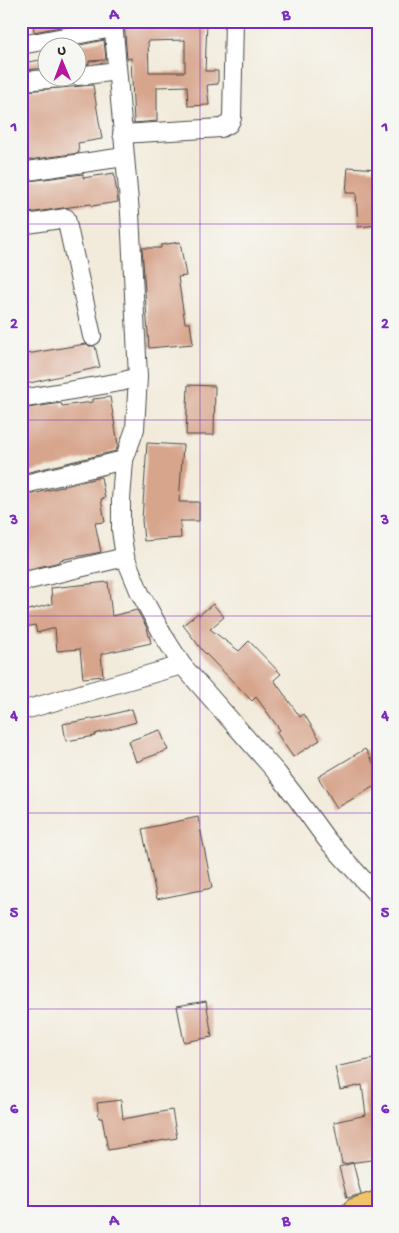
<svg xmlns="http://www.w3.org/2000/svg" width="399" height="1233" font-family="'Gochi Hand',sans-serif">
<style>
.building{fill:#d7a48c;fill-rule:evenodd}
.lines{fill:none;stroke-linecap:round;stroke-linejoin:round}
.minor-casing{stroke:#494845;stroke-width:20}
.trunk-casing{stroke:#494845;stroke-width:30}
.minor{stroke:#fff;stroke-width:18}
.trunk{stroke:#f1c369;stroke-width:28}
.grid{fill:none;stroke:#7b2cbf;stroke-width:1;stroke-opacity:0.55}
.neatline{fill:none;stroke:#7b2cbf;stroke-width:2}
.grid-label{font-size:16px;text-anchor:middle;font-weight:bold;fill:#7b2cbf}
</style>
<rect width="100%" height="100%" fill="#f6f6f2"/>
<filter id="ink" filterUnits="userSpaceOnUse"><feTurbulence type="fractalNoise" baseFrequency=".02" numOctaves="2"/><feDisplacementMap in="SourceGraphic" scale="10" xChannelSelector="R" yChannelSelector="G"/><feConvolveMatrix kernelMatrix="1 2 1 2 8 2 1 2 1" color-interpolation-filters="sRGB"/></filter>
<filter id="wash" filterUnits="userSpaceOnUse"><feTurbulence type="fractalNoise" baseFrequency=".0096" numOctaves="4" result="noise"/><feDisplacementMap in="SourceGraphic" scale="20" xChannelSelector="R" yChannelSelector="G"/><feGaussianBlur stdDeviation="1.12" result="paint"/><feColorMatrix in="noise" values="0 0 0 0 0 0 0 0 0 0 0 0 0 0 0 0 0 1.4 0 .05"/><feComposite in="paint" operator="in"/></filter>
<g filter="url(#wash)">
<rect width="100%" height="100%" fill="#f2ebdb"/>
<g id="blocks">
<g class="building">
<path d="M33 21H91L34 32Z"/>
<path d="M124 21H207L205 71H218V84L207 85 209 105 188 106 187 86 157 87V121L134 123 131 58 127 59ZM185 40V72H149L148 41Z"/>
<path d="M104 40 106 60 89 61V64L78 65V48H66Z"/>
<path d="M48 59V68L22 70 21 63Z"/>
<path d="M93 85 102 139 78 143 79 153 21 161V100H26L25 91Z"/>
<path d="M348 167 378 169V225L358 227 356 193H346Z"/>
<path d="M114 173 118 202 92 206 91 204 21 214V182L83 174V178Z"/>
<path d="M180 242 186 276 178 277 185 323H190L193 344 149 348 142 248H161V245Z"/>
<path d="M85 344 89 346H95L100 367 21 385V355Z"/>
<path d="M188 385 215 386 214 435H186Z"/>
<path d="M110 397 118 444 116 451 25 473 21 458V409L61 403 62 406 93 402V399Z"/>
<path d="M147 443 183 445 179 502H199V521H180L181 538 144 541 142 520Z"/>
<path d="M101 477 105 498 101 499 105 522 95 523 101 552 60 560V562L21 571V497Z"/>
<path d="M108 582 112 616 137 610 147 628 151 643 101 654 103 676 83 678 80 649 57 651 55 628 37 633 35 625 21 628V612L52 604 51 588Z"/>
<path d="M213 604 224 617 210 629 239 651 249 641 281 674 274 680 300 717 304 714 320 740 293 757 276 732 280 730 256 697 252 701 202 650 183 625 198 613 199 615Z"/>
<path d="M132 709 136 722 95 734V736L66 741 63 724 102 717Z"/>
<path d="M160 730 168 750 136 762 129 741Z"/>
<path d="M365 749 378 771V784L337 808 318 777Z"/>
<path d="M198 817 212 888 157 899 142 829Z"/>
<path d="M206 1001 212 1037 184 1042 177 1006Z"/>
<path d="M378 1058V1159L342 1164 334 1122 366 1115 362 1085 340 1090 335 1067Z"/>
<path d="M121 1100 123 1119 172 1110 177 1138 108 1150 102 1118H99L97 1103Z"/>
<path d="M353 1163 361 1194 347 1198 339 1167Z"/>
</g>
</g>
</g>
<g filter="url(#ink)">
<use href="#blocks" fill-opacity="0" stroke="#494845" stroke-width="1"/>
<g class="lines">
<defs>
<g id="minor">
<path d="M113 21 130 213 138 377 135 429 124 460 121 500V530L125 557 140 593 163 635 182 665 277 773 295 796 327 840 378 896"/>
<path d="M21 45 113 28"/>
<path d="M78 76 117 71"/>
<path d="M21 81 63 78"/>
<path d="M122 134 221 128 229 124 232 118 234 21"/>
<path d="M21 172 124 157"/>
<path d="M21 225 66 218 92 336"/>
<path d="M21 399 120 382 138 377"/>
<path d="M21 485 124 460"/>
<path d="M21 582 125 557"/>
<path d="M21 711 182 665"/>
</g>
<path id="trunk" d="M356 1212 378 1205"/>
</defs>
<use href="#minor" class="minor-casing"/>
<use href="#trunk" class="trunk-casing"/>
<use href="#minor" class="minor"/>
<use href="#trunk" class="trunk"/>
</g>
</g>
<path class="grid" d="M200 21V1212M21 224H378M21 420H378M21 616H378M21 813H378M21 1009H378"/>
<rect width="399" height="1233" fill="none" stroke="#f6f6f2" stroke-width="55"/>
<g transform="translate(62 62) rotate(359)"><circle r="24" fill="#f6f6f2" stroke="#a5a5a2"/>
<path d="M0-4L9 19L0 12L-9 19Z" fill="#b5179e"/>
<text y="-8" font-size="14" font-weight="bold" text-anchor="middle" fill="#2b2b2b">U</text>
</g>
<rect x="28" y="28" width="344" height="1178" class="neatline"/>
<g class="grid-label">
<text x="114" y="19">A</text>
<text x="286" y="19">B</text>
<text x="14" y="131">1</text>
<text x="385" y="131">1</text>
<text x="14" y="328">2</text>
<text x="385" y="328">2</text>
<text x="14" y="524">3</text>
<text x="385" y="524">3</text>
<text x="14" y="720">4</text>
<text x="385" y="720">4</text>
<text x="14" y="917">5</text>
<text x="385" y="917">5</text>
<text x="14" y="1113">6</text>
<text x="385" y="1113">6</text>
<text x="114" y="1225">A</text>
<text x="286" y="1225">B</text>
</g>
</svg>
